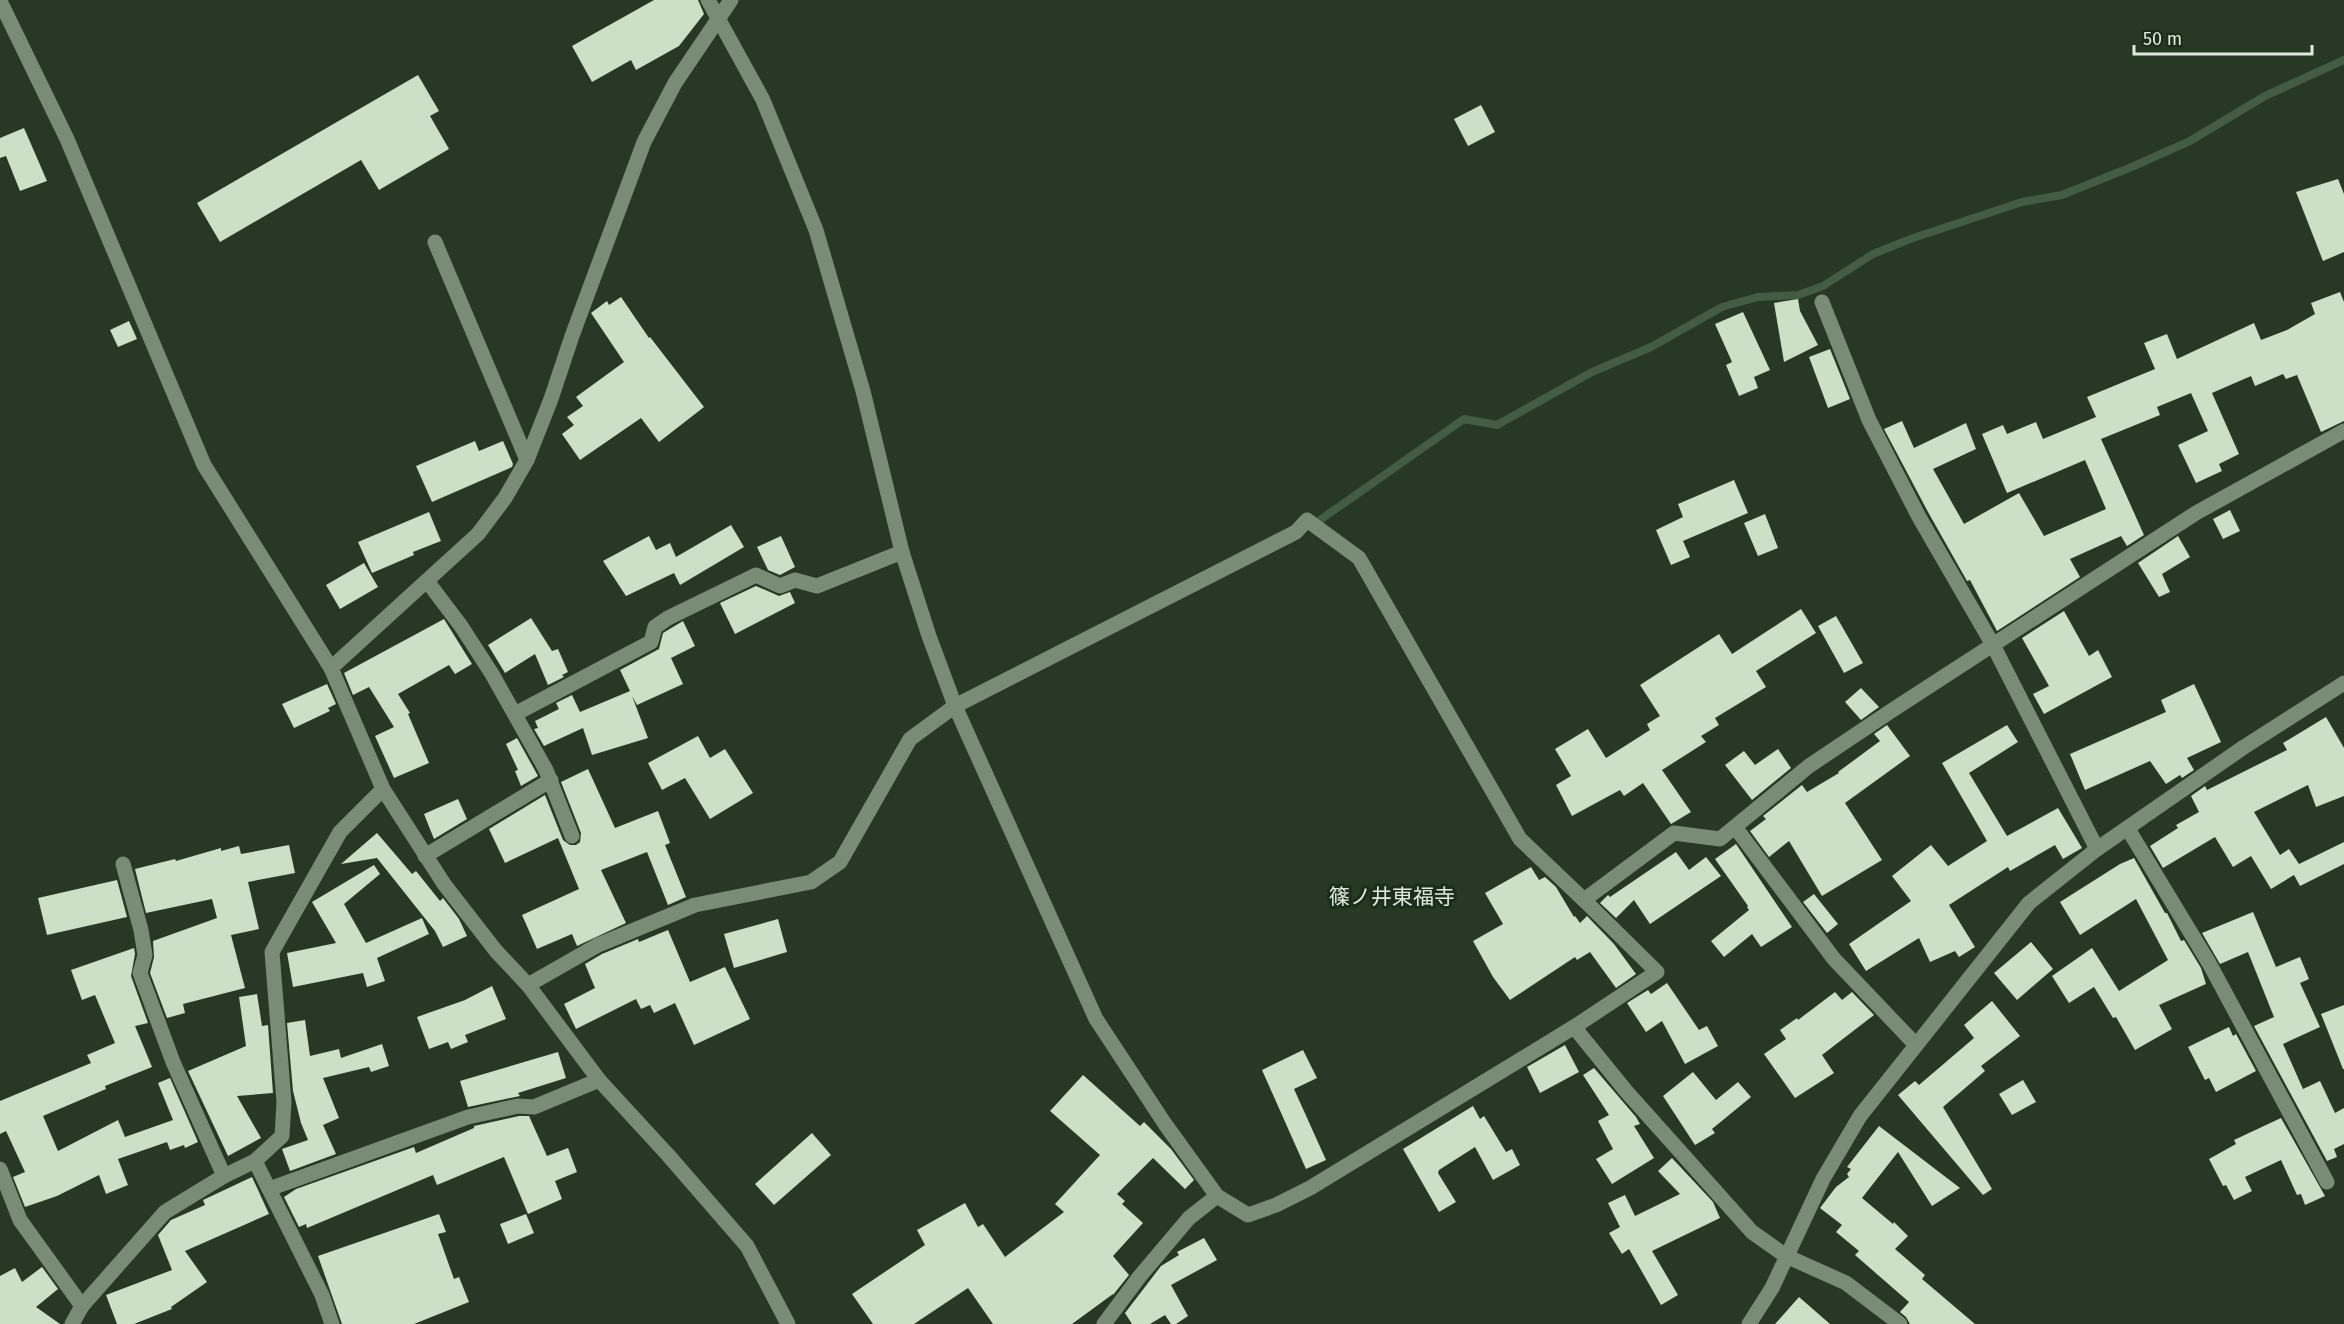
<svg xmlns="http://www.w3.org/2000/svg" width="2344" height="1324" font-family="'Fira Sans','Noto Sans JP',sans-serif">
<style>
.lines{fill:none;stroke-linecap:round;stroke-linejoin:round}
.stream{stroke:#435c43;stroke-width:8}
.building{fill:#cbe0c7}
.minor{stroke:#798c76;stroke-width:15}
.tertiary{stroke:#798c76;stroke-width:15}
.labels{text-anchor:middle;stroke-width:6;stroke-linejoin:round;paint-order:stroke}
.quarter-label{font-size:21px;fill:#e0eade;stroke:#1d2d1b}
</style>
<rect width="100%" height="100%" fill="#273824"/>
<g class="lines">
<path class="stream" d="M1320 520 1464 419 1497 425 1592 372 1651 347 1722 307 1758 297 1798 295 1823 286 1873 254 1913 238 2022 202 2062 195 2134 166 2190 141 2265 96 2344 60"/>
</g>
<g class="building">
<path d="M654 0H698L704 14 679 46 636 70 631 60 592 82 572 46Z"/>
<path d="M418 75 439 111 430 116 449 149 379 190 361 160 220 242 197 203Z"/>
<path d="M1481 105 1495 132 1468 146 1454 119Z"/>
<path d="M24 128 47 181 20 191 6 156 0 158V138Z"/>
<path d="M2338 179 2344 194V252L2323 261 2296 192Z"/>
<path d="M2340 292 2344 302V421L2321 432 2297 375 2286 379 2283 374 2255 386 2251 376 2212 393 2239 454 2219 464 2222 471 2196 483 2178 445 2208 431 2191 393 2157 407 2160 415 2101 439 2144 535 2127 546 2121 536 2070 559 2080 577 1997 631 1970 580 1967 581 1928 512 1884 429 1902 421 1914 448 1966 423 1976 449 1933 469 1964 524 2019 493 2044 536 2106 509 2085 460 2007 493 1982 434 2003 425 2007 434 2036 422 2043 439 2096 417 2087 397 2155 369 2144 343 2167 334 2177 359 2254 323 2261 340 2287 330 2315 314 2311 303Z"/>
<path d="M621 297 649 338 650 337 704 407 659 442 641 418 580 460 562 434 574 425 567 417 583 406 576 397 624 362 591 313 607 301 609 305Z"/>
<path d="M1798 299 1800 311 1818 345 1784 362 1774 303Z"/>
<path d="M1743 312 1770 370 1754 377 1758 388 1739 396 1726 365 1732 362 1715 324Z"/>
<path d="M129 321 137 339 118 347 110 330Z"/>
<path d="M1830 349 1850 399 1828 408 1809 357Z"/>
<path d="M475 441 479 451 503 441 513 464 512 467 432 502 416 466Z"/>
<path d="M1734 480 1748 513 1683 541 1690 557 1671 565 1656 530 1683 517 1678 504Z"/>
<path d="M2230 510 2240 531 2223 539 2213 519Z"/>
<path d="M429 512 441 541 413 552 414 555 372 573 358 542Z"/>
<path d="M1765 514 1778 548 1758 556 1744 523Z"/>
<path d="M731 525 744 547 680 585 674 573 626 596 603 561 649 536 656 550 670 543 676 557Z"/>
<path d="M781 536 795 567 780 575 768 570 757 547Z"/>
<path d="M2178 536 2190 557 2162 574 2170 592 2159 597 2138 563Z"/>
<path d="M364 563 378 587 340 609 326 585Z"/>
<path d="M756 586 779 596 790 592 795 603 735 634 720 603Z"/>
<path d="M1801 609 1816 633 1756 671 1766 687 1715 718 1719 725 1701 736 1706 742 1662 770 1691 812 1671 824 1643 783 1624 796 1620 790 1572 816 1556 785 1571 776 1555 749 1588 729 1606 758 1650 730 1647 724 1660 716 1640 685 1719 634 1732 654Z"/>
<path d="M2064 611 2089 656 2098 650 2112 677 2044 714 2033 694 2049 686 2022 638Z"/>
<path d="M1836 616 1863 663 1844 673 1818 626Z"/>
<path d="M531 618 552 651 558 649 568 672 562 675 564 677 548 685 535 654 505 673 488 645Z"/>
<path d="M444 619 472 664 455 674 449 665 398 694 410 713 408 714 429 763 394 778 375 736 394 727 369 687 353 695 344 673Z"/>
<path d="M683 621 695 646 671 658 683 684 637 705 632 696 648 738 592 755 583 728 544 746 534 729 538 728 535 721 559 709 556 703 572 695 580 712 630 691 620 670 659 649 663 633Z"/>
<path d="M327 684 336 704 328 708 330 711 294 728 282 704Z"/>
<path d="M2194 684 2221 742 2187 758 2194 770 2182 778 2180 775 2166 784 2150 761 2085 790 2070 754 2166 712 2161 700Z"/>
<path d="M1861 688 1879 707 1861 720 1845 702Z"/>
<path d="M2326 717 2344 748V796L2316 807 2308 785 2254 812 2280 855 2289 849 2299 864 2344 842V864L2300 886 2294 875 2271 889 2251 856 2233 867 2215 837 2163 868 2150 846 2178 828 2176 825 2199 812 2191 796 2205 786 2207 790 2287 750 2283 743Z"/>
<path d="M1887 725 1910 756 1845 803 1882 860 1822 896 1789 841 1769 857 1750 831 1766 819 1763 816 1802 785 1807 792 1839 773 1838 772 1880 741 1874 734Z"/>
<path d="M2007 725 2018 742 1969 773 2007 836 2058 808 2082 848 2063 859 2055 845 2010 871 2008 867 1949 905 1975 947 1959 957 1955 951 1930 962 1919 938 1866 971 1849 944 1911 901 1892 876 1931 845 1948 866 1987 841 1942 763Z"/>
<path d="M698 736 710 758 725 749 753 793 710 819 685 778 662 790 648 763Z"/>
<path d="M517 738 538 776 521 786 515 771 518 770 506 744Z"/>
<path d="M1778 749 1791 768 1752 800 1725 765 1744 751 1755 765Z"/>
<path d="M588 769 615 828 658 811 670 843 665 845 686 897 668 905 647 852 601 870 626 923 577 946 572 934 537 949 522 915 579 889 558 838 505 863 489 829 545 795 563 840 570 845H576L580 842 581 833 561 782Z"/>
<path d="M458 799 467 819 434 839 424 814Z"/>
<path d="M377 833 412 874 416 871 440 901 443 898 459 919 467 936 443 947 435 931 377 858 341 864Z"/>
<path d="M1736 844 1792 927 1761 947 1752 934 1724 957 1711 941 1749 910 1747 907 1748 906 1715 859Z"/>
<path d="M289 845 295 873 248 882 259 929 231 935 245 988 183 1004 185 1013 167 1018 150 973 154 957 153 941 217 918 212 899 146 913 135 869 175 859 176 861 221 848V851L239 846 241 854Z"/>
<path d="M1676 852 1689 870 1706 857 1721 876 1650 924 1634 900 1616 918 1600 903 1608 895 1610 897Z"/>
<path d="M2134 858 2165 913H2167L2181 941 2184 940 2201 968 2206 984 2159 1005 2172 1029 2135 1050 2116 1017 2113 1018 2094 987 2069 1003 2052 976 2092 948 2119 991 2168 960 2136 899 2080 935 2060 902 2120 864Z"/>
<path d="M374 865 380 874 344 904 366 943 422 918 429 934 377 958 385 981 367 987 363 973 293 987 287 953 336 943 312 902Z"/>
<path d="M1531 867 1539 880 1545 877 1556 887 1574 917 1575 916 1580 923 1587 916 1614 944 1636 974 1616 988 1590 952 1577 960 1575 957 1510 1000 1493 977 1473 941 1503 924 1485 893Z"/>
<path d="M117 880 127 917 47 935 38 898Z"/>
<path d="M1814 894 1838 924 1827 933 1803 902Z"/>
<path d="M2253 912 2276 967 2300 957 2309 979 2300 983 2320 1027 2283 1044 2303 1089 2320 1081 2335 1113 2344 1108V1144L2334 1149 2337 1157 2327 1161 2254 1026 2274 1017 2248 952 2220 964 2202 933Z"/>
<path d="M778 919 787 952 734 968 724 934Z"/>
<path d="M668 930 690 982 725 967 750 1019 694 1045 675 1003 654 1013 650 1005 641 1009 636 999 576 1029 564 1004 595 988 585 964 602 954 638 939 639 942Z"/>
<path d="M2031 942 2053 969 2017 1000 1994 973Z"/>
<path d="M134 948 135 954 131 976 148 1023 135 1026 152 1067 105 1086 106 1089 43 1116 58 1151 118 1120 125 1137 173 1120 158 1083 170 1078 198 1142 185 1148 184 1145 170 1150 167 1142 118 1159 128 1185 106 1194 99 1175 57 1196 25 1207 13 1177 25 1172 6 1131 0 1134V1101L91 1063 87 1055 115 1043 95 995 82 1000 71 970Z"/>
<path d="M1667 983 1699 1030 1707 1026 1718 1046 1685 1064 1662 1021 1646 1032 1627 1003 1648 990 1651 994Z"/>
<path d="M492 986 506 1019 465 1035 468 1042 451 1049 448 1042 429 1049 417 1017 465 1000Z"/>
<path d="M1835 992 1842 1000 1852 992 1874 1015 1822 1055 1834 1073 1795 1098 1764 1054 1786 1039 1780 1030 1797 1018 1798 1020Z"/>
<path d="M257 994 262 1026 268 1025 273 1093 237 1096 261 1138 228 1156 188 1071 246 1046 239 997Z"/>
<path d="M1992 1001 2020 1036 1981 1066 1985 1071 1943 1107 1992 1189 1983 1195 1898 1095 1915 1081 1919 1085 1974 1038 1964 1025Z"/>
<path d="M2344 1005V1069H2343L2321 1014Z"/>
<path d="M305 1020 310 1056 339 1049 341 1058 382 1044 389 1066 371 1072 369 1067 323 1078 339 1118 323 1125 336 1154 290 1171 282 1149 308 1140 301 1123 293 1091 287 1023Z"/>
<path d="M2229 1027 2233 1036 2236 1034 2256 1071 2216 1092 2209 1078 2205 1080 2188 1047Z"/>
<path d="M1565 1045 1579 1072 1540 1093 1527 1067Z"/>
<path d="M1303 1050 1317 1078 1294 1089 1326 1160 1306 1169 1262 1070Z"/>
<path d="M558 1052 566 1078 518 1093 520 1096 468 1107 460 1081Z"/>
<path d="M1594 1068 1636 1117 1640 1124 1634 1126 1654 1158 1612 1184 1596 1159 1613 1149 1598 1121 1609 1115 1583 1075Z"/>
<path d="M1693 1072 1716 1100 1738 1082 1751 1097 1712 1129 1715 1133 1695 1145 1663 1096Z"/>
<path d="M1083 1075 1140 1126 1144 1122 1171 1149 1194 1180 1185 1189 1153 1158 1117 1194 1125 1201 1122 1204 1143 1223 1113 1256 1129 1275 1113 1295V1294L1072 1324H993L968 1288 914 1324H873L852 1294 925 1245 917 1230 965 1203 978 1227 983 1224 1005 1257 1064 1212 1055 1204 1100 1155 1050 1111Z"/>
<path d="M2023 1080 2036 1102 2012 1115 1999 1094Z"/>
<path d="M1473 1106 1480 1119 1484 1116 1506 1152 1512 1149 1520 1165 1493 1180 1475 1147 1439 1170 1438 1173 1456 1202 1439 1212 1403 1149Z"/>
<path d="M519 1116H529L547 1156 568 1148 577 1172 555 1181 562 1199 528 1214 504 1157 437 1185 433 1175 307 1228 306 1224 299 1227 284 1197 296 1189 414 1147 416 1153 474 1128V1126Z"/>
<path d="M2281 1118 2325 1196 2305 1205 2301 1194 2297 1195 2281 1160 2245 1177 2252 1191 2234 1200 2226 1185 2223 1186 2209 1159 2236 1144 2234 1140Z"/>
<path d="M1879 1126 1960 1188 1932 1206 1898 1152 1862 1198 1893 1224 1894 1222 1908 1236 1895 1249 1925 1275 1922 1279 1975 1324H1910L1906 1317 1900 1312 1909 1302 1855 1255 1859 1251 1836 1232 1842 1225 1820 1208 1836 1187 1849 1177 1847 1174 1851 1169 1847 1167Z"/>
<path d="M812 1133 831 1155 774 1205 755 1184Z"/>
<path d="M1672 1158 1713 1202 1720 1218 1652 1251 1678 1295 1661 1305 1629 1249 1622 1254 1609 1233 1620 1227 1608 1203 1625 1195 1635 1216 1680 1194 1658 1171Z"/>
<path d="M252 1177 269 1214 185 1251 207 1282 171 1307 172 1309 134 1324H117L106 1295 172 1270 158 1235 171 1220 205 1205 203 1200Z"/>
<path d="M439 1214 446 1232 438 1234 454 1279 459 1277 469 1302 414 1324H342L318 1256Z"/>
<path d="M526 1214 534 1233 508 1244 500 1224Z"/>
<path d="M1204 1238 1217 1260 1171 1285 1188 1316 1176 1324H1171L1165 1315 1150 1324H1132L1125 1313 1161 1266 1179 1255 1177 1252Z"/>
<path d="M42 1267 58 1289 36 1307 60 1324H0V1276L15 1268 22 1282Z"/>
<path d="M1799 1297 1830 1324H1775Z"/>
</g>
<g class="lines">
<g class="minor">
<path d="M708 0 763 100 816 230 863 391 902 552 929 636 955 706 1096 1019 1165 1124 1217 1196 1248 1215 1276 1205 1310 1188 1574 1027 1626 1091 1752 1232 1786 1256 1846 1283 1900 1324"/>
<path d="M0 1 67 139 204 465 331 668 383 789 444 884 496 951 528 985 599 1080 668 1155 747 1246 788 1324"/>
<path d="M435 242 527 460"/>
<path d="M1822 302 1869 420 1919 517 1993 645 2097 849"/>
<path d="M427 581 461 626 492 674 546 770 572 836"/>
<path d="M331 668 478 534 505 498 527 460 551 399 572 336 644 142 675 83 731 0"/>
<path d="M515 714 651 642 655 627 668 618 756 575 780 586 795 580 817 586 902 552"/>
<path d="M1735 827 1834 959 1916 1045"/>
<path d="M2128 829 2209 963 2327 1182"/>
<path d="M425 856 551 780"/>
<path d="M123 864 141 930 145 955 140 973 173 1062 224 1176"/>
<path d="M528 985 598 945 695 905 811 882 840 862 910 739 955 706 1296 532 1307 520 1359 558 1520 839 1584 900"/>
<path d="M1574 1027 1657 972 1584 900 1674 833 1720 839 1809 766 1891 711 2196 513 2344 431"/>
<path d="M255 1161 322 1295 332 1324"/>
<path d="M0 1169 20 1220 82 1306"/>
<path d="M269 1189 468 1117 518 1106 534 1107 599 1080"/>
<path d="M72 1324 82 1306 165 1212 224 1176 255 1161 282 1136 284 1102 272 952 340 832 383 789"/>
<path d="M1104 1324 1140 1276 1189 1218 1217 1196"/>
</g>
<path class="tertiary" d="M1749 1324 1772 1288 1823 1179 1860 1116 2029 903 2097 849 2244 747 2344 683"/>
</g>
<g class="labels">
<g class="quarter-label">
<text x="1392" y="904">篠ノ井東福寺</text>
</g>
</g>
<path d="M2134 45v9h178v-9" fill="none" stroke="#e0eade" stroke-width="3"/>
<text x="2143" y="45" font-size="18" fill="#e0eade" stroke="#1d2d1b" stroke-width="4.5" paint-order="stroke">50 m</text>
</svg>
